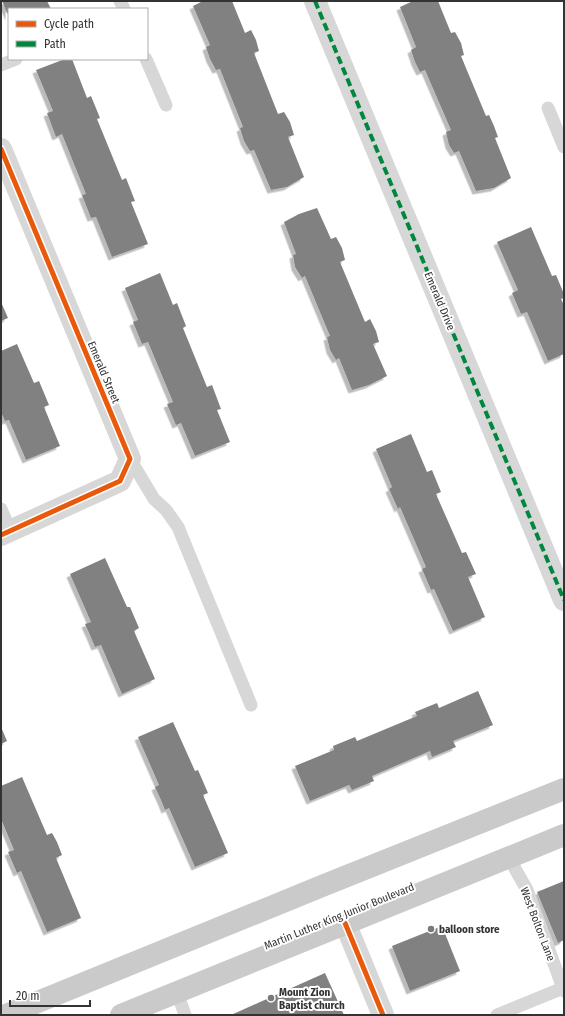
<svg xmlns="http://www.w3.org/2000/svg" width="565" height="1016" font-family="'Fira Sans Condensed',sans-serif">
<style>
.building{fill:#818181;filter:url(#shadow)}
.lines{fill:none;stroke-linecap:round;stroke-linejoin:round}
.lane{stroke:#d7d7d7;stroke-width:13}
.street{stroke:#d7d7d7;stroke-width:22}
.primary{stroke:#cacaca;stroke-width:22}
.quiet{stroke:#00873e;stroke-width:4;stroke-dasharray:8 4;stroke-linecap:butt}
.cycleway-casing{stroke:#fff;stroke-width:8}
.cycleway{stroke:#e8590c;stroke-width:5}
.poi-dot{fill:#7a7a7a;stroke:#fff;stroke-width:1.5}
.labels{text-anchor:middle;stroke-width:4;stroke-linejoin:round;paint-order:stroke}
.street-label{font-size:11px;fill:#333;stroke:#fff}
.poi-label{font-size:11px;font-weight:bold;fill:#333;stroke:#fff;text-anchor:start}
</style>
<defs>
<filter id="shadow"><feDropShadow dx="-3.5" dy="3.5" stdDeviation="0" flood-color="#0004"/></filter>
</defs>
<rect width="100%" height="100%" fill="#fff"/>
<g class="building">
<path d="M2 1H47L51 9H9V17Z"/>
<path d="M203 1H232L245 33 251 30 256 40 259 51 254 53 278 114 284 112 290 122 294 135 288 137 304 177 287 187 271 190 254 150 250 151 244 141 240 128 243 127 220 69 216 70 210 59 206 47 210 45 193 6Z"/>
<path d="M413 1H438L451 33 455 32 461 43 464 55 461 56 486 116 489 115 494 126 498 137 495 138 511 178 494 188 476 191 459 151 454 153 449 145 446 132 451 130 425 70 420 72 415 62 411 50 416 47 400 7Z"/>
<path d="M65 59H72L87 98 91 96 100 118 97 119 122 180 126 178 135 201 131 202 148 244 112 257 96 217 91 218 82 195 86 194 62 134 56 137 47 113 53 111 36 70Z"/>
<path d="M317 208 331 239 336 237 342 248 345 260 340 262 365 322 370 319 376 331 379 342 373 344 387 376 369 385 352 390 339 358 336 360 330 350 327 337 330 336 305 276 302 278 295 267 293 255 296 254 284 222 299 214Z"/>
<path d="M531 227 552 276 556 275 564 294V298L561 299 564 305V354L548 361 527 312 521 314 512 293 518 290 497 242Z"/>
<path d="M160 273 173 305 177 303 186 326 183 328 207 387 212 385 221 409 217 410 230 442 195 456 181 423 176 425 167 404 173 402 148 342 142 344 133 322 138 320 125 288Z"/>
<path d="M1 302 8 318 1 321Z"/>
<path d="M17 344 34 383 39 381 49 405 44 407 60 446 26 460 9 420 5 421 1 412V351Z"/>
<path d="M411 434 427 472 432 470 441 492 436 494 462 553 466 552 476 574 468 577 485 617 453 631 434 589 431 590 422 569 426 567 400 507 398 509 389 489 392 487 376 449Z"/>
<path d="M105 558 127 607H130L139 628 134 631 155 679 122 694 101 645 95 647 90 635 85 624 91 622 70 574Z"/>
<path d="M478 691 493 725 453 741 456 747 432 757 430 751 372 776 374 781 352 790 349 785 310 801 295 766 334 750 333 746 355 737 357 741 417 716 415 712 437 703 439 708Z"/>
<path d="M173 722 195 771 198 770 208 793 203 795 228 853 195 867 169 808 165 810 161 800 155 787 159 785 138 737Z"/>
<path d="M1 727 7 741 1 744Z"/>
<path d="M22 777 47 835 52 833 57 842 62 855 56 858 81 918 47 932 21 871 17 873 8 852 14 850 1 819V786Z"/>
<path d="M564 881V940L558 943 537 892Z"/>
<path d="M442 926 460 971 410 991 392 946Z"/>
<path d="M325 973 344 1015H231Z"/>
</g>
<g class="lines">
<g class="lane">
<path d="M120 1 124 9"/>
<path d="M146 59 166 105"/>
<path d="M1 65 16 59"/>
<path d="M548 108 564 147"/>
<path d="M130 459 154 499 166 510 178 527 251 705"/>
<path d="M1 509 10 530"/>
<path d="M509 858 527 890 564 991"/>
<path d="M177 992 185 1015"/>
<path d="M497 1015 563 988"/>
</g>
<g class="street">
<path d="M315 1 564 600"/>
<path d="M1 149 130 459 120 481 1 535"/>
<path d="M345 923 383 1015"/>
</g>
<g class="primary">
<path d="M6 1015 322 886 564 789"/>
<path d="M121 1015 564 835"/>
</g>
<path class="quiet" d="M315 1 564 600"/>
<defs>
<g id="cycleway">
<path d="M1 149 130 459 120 481 1 535"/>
<path d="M345 923 383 1015"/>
</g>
</defs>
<use href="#cycleway" class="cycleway-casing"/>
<use href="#cycleway" class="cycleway"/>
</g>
<g class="poi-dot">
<circle cx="431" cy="929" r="4"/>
<circle cx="271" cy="998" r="4"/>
</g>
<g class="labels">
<g class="street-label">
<text transform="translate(440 301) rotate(67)" y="4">Emerald Drive</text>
<text transform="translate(104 372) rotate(67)" y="4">Emerald Street</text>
<text transform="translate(339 916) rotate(-22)" y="4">Martin Luther King Junior Boulevard</text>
<text transform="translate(538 924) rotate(69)" y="4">West Bolton Lane</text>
</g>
<g class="poi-label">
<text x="439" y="933">balloon store</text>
<text x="279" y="996">Mount Zion<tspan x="279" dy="13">Baptist church</tspan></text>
</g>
</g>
<rect width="565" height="1016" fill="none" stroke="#333333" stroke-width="4"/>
<rect x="8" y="8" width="140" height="52" fill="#ffffff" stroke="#adadad"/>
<rect x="16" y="21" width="20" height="6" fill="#e8590c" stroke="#adadad"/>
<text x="44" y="28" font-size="12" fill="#333333">Cycle path</text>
<rect x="16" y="41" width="20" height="6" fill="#00873e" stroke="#adadad"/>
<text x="44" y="48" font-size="12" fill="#333333">Path</text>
<path d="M10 1000v6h80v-6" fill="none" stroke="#333333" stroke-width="2"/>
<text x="16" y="1000" font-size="12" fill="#333333" stroke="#ffffff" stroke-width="3" paint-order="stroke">20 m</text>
</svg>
